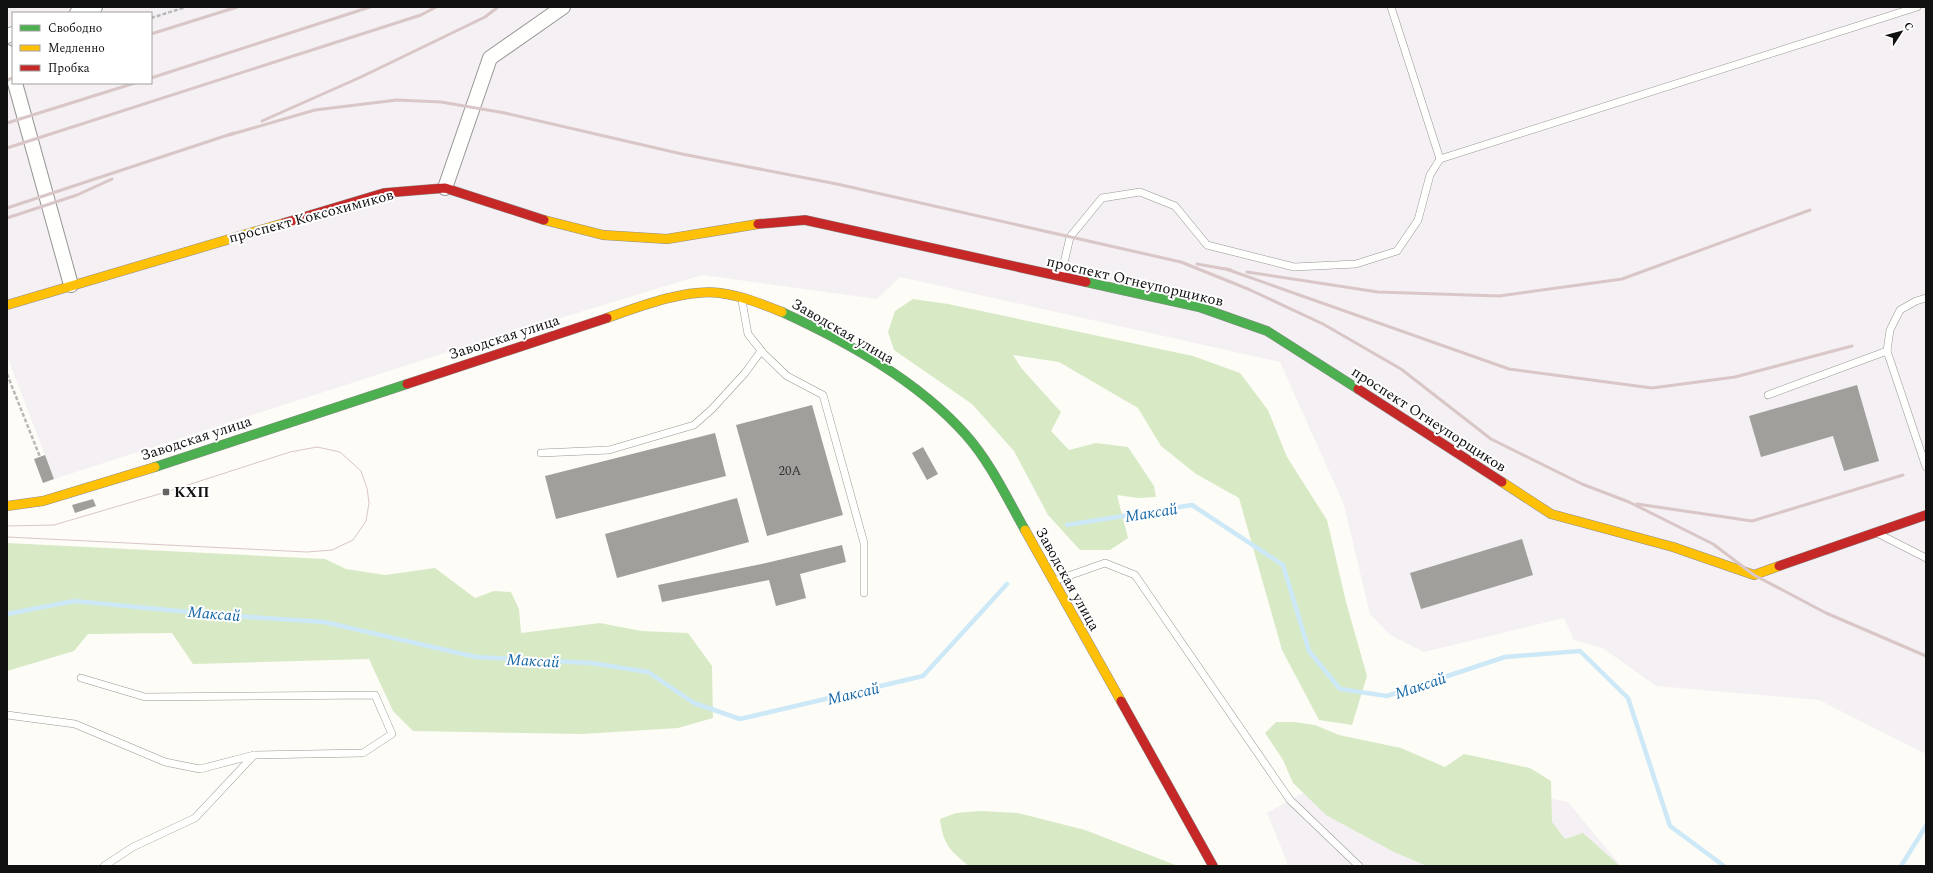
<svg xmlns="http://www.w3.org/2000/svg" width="1933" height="873" font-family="Spectral,serif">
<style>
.industrial{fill:#f5f0f3;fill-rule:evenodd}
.forest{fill:#d8eac5}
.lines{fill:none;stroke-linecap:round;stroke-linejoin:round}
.stream{stroke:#cde8f7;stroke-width:4.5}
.building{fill:#a19f9c}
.lane-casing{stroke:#979795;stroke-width:8}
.street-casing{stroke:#979795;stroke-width:16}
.fast-casing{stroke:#8e8d8b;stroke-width:10}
.slow-casing{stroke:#8e8d8b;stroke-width:10}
.jam-casing{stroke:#8e8d8b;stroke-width:10}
.path{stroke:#b9b9b8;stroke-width:2.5;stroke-dasharray:4 2;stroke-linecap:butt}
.lane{stroke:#fffffe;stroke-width:7}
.street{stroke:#fffffe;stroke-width:14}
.fast{stroke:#4caf50;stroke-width:9}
.slow{stroke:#ffc107;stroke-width:9}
.jam{stroke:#c62828;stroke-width:9}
.tram{stroke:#d9c6c7;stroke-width:1}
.rail{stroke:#d9c6c7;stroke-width:3}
.poi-dot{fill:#646362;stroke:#fff;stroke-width:1.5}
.labels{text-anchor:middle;stroke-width:4;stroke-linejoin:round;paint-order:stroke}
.number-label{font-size:13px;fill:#353434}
.street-label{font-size:15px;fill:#111;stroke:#fff}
.poi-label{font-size:15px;font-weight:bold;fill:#111;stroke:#fff;text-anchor:start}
.water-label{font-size:16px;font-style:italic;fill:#1768a6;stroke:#fff}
</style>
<rect width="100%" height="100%" fill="#fdfcf7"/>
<g class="industrial">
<path d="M7 7H1926V754L1819 700 1656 686 1604 649 1574 640 1564 618 1424 652 1390 635 1370 614 1344 505 1280 362 900 277 877 299 702 275 432 357 54 479 7 356ZM13 13H151V83H13Z"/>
<path d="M1365 758 1568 802 1621 866H1286L1287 862 1267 813Z"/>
</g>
<g class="forest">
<path d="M913 299 948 304 1193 356 1240 373 1268 410 1287 457 1327 520 1346 602 1367 676 1352 725 1319 720 1282 650 1239 498 1196 474 1161 446 1138 408 1059 362 1013 355 1022 369 1061 412 1051 431 1069 450 1096 443 1128 447 1154 486 1156 497 1138 498 1117 495 1128 538 1110 550H1080L1048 515 1014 451 972 404 894 350 888 332 895 311Z"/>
<path d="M7 543 325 559 346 569 385 575 435 568 475 598 494 591 511 592 519 609 521 633 600 623 641 631 688 633 712 666 713 718 678 728 582 734 413 731 393 711 369 659 193 664 172 633 88 634 74 651 7 671Z"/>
<path d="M1276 722H1294L1315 725 1339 735 1401 748 1445 767 1464 754 1530 768 1551 781 1552 822 1565 839 1583 833 1620 866H1427L1394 852 1326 815 1293 783 1283 760 1265 733Z"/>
<path d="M980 811 1018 813 1085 830 1178 866H969C950 851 943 844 940 819L956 813Z"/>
</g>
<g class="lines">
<g class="stream">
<path d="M1067 525 1192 505 1283 565 1309 651 1340 689 1387 696 1505 657 1580 651 1628 698 1670 826 1724 866"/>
<path d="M7 614 74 601 221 615 324 622 476 657 591 663 648 672 694 703 740 719 923 676 1007 584"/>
<path d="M1901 866 1926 826"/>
</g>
</g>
<g class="building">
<path d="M1857 385 1879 461 1844 471 1833 436 1761 457 1749 416Z"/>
<path d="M812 405 843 515 767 536 736 425Z"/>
<path d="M715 433 726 476 556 519 545 476Z"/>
<path d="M923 447 938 474 927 480 912 453Z"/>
<path d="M45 455 54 479 43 483 34 459Z"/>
<path d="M737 498 749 542 617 578 605 534Z"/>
<path d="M93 499 96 506 75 513 72 505Z"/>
<path d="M1522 539 1533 575 1421 609 1410 573Z"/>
<path d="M842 545 846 562 800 574 806 598 776 606 769 580 662 602 658 585 766 563Z"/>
</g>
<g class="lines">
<defs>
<g id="lane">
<path d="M1391 7 1440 159"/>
<path d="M1061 276 1070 237 1102 198 1140 192 1175 206 1207 245 1294 267 1356 264 1397 251 1418 220 1430 175 1440 159 1917 7"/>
<path d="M1926 298 1916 301 1900 310 1890 330 1887 351 1926 467"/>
<path d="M742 301 748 334 764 354 787 376 823 395 864 543V593"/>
<path d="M1768 395 1887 351"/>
<path d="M541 453 609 450 694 425 712 409 745 373 761 351"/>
<path d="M1879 534 1926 558"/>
<path d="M1057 580 1105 563 1135 575 1290 800 1359 866"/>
<path d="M81 678 145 697 375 695 392 734 363 753 254 755 195 818 133 847 104 866"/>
<path d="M7 715 75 724 165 762 200 769 254 755"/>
</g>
<g id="street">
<path d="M77 13 95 7"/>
<path d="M7 36 13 34"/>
<path d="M7 52 13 74"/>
<path d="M15 83 71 285"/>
<path d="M445 188 490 58 563 7"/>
</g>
<g id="fast">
<path d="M1086 282 1199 307 1267 331 1358 389"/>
<path d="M782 312C847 342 917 380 966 435 990 462 1007 498 1025 530"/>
<path d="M155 467 407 384"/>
</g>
<g id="slow">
<path d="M544 220 603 235 667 239 758 224"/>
<path d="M7 305 284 223"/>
<path d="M607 318C638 307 688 288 720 293 742 296 762 304 782 312"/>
<path d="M1502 482 1551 514 1673 547 1754 575 1779 566"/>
<path d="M7 506 43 501 155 467"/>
<path d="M1025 530 1121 701"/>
</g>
<g id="jam">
<path d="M284 223 384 193 445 188 544 220"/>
<path d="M758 224 805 220 1086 282"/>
<path d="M407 384 607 318"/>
<path d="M1358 389 1502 482"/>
<path d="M1779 566 1926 515"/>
<path d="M1121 701 1213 866"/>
</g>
</defs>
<use href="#lane" class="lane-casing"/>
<use href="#street" class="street-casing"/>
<use href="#fast" class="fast-casing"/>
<use href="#slow" class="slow-casing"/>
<use href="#jam" class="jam-casing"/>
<g class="path">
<path d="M151 18 186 7"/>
<path d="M7 374 40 457"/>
</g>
<use href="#lane" class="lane"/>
<use href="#street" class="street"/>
<use href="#fast" class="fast"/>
<use href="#slow" class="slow"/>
<use href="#jam" class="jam"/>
<path class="tram" d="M7 526 54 525 166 492 290 452 317 447 340 452 361 471 367 488 369 503 366 521 353 540 332 550 307 552 7 537"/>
<g class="rail">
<path d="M151 34 237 7"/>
<path d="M151 78 370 7"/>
<path d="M7 80 13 78"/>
<path d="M262 121 361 77 485 17 498 7"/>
<path d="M7 123 135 83"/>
<path d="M229 135 315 110 397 100 441 102 505 113 682 154 837 184 1181 262 1248 289 1323 324 1401 369 1491 439 1582 484 1629 502 1713 544 1754 575 1826 613 1926 656"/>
<path d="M7 148 421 15 436 7"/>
<path d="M7 208 234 133"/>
<path d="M7 218 77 195 112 179"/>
<path d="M1197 264 1231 270"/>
<path d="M1226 269 1509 369 1652 388 1735 377 1852 346"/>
<path d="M1247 272 1378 292 1499 296 1622 279 1810 210"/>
<path d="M1637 504 1752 521 1903 475"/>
</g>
</g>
<rect class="poi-dot" x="162" y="488" width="8" height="8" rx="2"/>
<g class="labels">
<g class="number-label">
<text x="790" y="475">20А</text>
</g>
<g class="street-label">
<text transform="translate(311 216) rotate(-15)" y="5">проспект Коксохимиков</text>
<text transform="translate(1135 281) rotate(13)" y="5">проспект Огнеупорщиков</text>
<text transform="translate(843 331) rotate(30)" y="5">Заводская улица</text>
<text transform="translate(504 337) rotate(-18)" y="5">Заводская улица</text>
<text transform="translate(1429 419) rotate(33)" y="5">проспект Огнеупорщиков</text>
<text transform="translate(196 438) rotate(-18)" y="5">Заводская улица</text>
<text transform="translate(1068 579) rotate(61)" y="5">Заводская улица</text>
</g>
<g class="poi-label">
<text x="174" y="497">КХП</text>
</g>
<g class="water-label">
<text transform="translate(1151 512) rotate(-9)" y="6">Максай</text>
<text transform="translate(214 613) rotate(5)" y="6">Максай</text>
<text transform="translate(533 660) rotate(3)" y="6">Максай</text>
<text transform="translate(1420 685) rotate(-18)" y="6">Максай</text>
<text transform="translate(853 693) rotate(-13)" y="6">Максай</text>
</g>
</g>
<rect width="1933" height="873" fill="none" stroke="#111111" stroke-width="16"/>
<rect x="12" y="12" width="140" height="72" fill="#ffffff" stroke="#a0a0a0"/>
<rect x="20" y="25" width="20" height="6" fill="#4caf50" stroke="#a0a0a0"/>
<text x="48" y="32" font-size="12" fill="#111111">Свободно</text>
<rect x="20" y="45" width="20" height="6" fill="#ffc107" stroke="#a0a0a0"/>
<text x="48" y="52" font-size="12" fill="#111111">Медленно</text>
<rect x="20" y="65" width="20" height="6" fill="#c62828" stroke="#a0a0a0"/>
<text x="48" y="72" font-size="12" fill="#111111">Пробка</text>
<g transform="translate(1901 32) rotate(54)" stroke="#ffffff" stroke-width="3" paint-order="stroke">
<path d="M0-3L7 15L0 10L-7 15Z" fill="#111111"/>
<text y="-6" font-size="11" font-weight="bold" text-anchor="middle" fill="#111111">С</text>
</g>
</svg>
